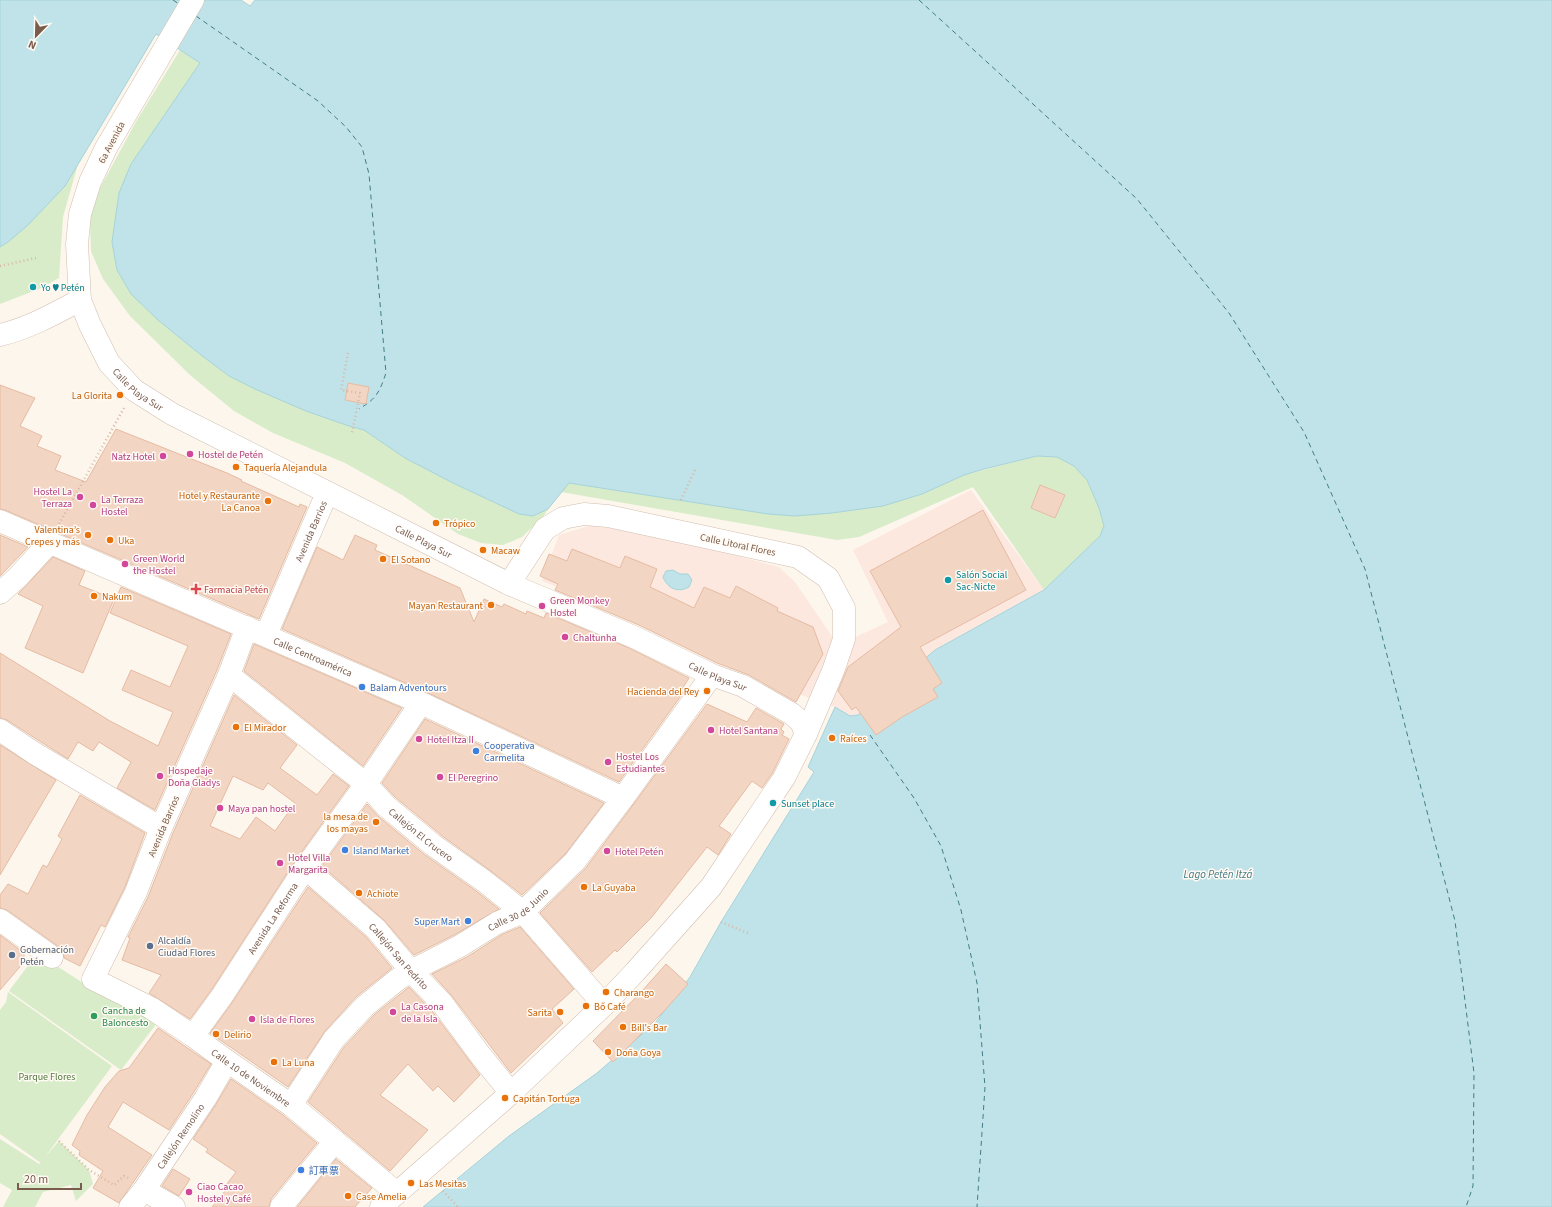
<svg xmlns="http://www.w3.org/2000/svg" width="1552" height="1207" font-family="'Source Sans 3','Noto Sans SC',sans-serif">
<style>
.commercial{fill:#fde8e0}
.green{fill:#d8ecc9}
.water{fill:#bfe3e8;stroke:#a5d3da}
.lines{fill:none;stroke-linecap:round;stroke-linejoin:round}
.ferry{stroke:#437c86;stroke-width:1;stroke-dasharray:5 4;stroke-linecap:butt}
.building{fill:#f3d5c3;stroke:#e6bba3;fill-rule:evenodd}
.minor-casing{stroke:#d1beb0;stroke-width:23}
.path{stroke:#d9b8a5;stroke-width:2.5;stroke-dasharray:1 3;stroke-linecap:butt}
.minor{stroke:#fff;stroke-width:22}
.culture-dot{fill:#0f9aa8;stroke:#fffaf3;stroke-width:1.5}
.food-dot{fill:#e8710a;stroke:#fffaf3;stroke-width:1.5}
.hotel-dot{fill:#d1479c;stroke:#fffaf3;stroke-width:1.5}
.health-dot{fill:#e0444e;stroke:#fffaf3;stroke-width:1.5}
.shop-dot{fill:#3f7fe0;stroke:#fffaf3;stroke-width:1.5}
.service-dot{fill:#5c6f8a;stroke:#fffaf3;stroke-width:1.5}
.leisure-dot{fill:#2e9e5b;stroke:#fffaf3;stroke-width:1.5}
.labels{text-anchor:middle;stroke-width:3;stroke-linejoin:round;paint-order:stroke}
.street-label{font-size:10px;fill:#7a5c4d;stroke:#fffaf3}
.culture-label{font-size:10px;fill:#0d838f;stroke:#fffaf3;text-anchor:start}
.food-label{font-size:10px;fill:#c56008;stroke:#fffaf3;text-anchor:start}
.hotel-label{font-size:10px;fill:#b23c85;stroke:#fffaf3;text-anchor:start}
.health-label{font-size:10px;fill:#be3a42;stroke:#fffaf3;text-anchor:start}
.shop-label{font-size:10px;fill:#366cbe;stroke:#fffaf3;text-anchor:start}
.service-label{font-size:10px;fill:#4e5e75;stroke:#fffaf3;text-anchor:start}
.leisure-label{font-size:10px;fill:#27864d;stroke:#fffaf3;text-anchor:start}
.park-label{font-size:10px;fill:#537a41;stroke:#fffaf3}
.water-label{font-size:11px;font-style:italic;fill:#437c86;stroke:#fffaf3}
</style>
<rect width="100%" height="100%" fill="#fdf6ec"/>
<path class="commercial" d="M971 490 1044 590 935 650 858 715 850 716 835 707 793 692 734 657 542 581 559 535 592 525 675 539 779 567 795 582 838 645 888 622 853 550Z"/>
<g class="green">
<path d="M180 50 200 63 131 164 112 242 117 270 131 294 158 320 201 355 229 376 255 389 306 411 349 426 364 430 405 458 453 483 519 514 533 516 548 509 543 517 522 537 503 545 481 543 458 534 402 495 345 463 273 433 234 411 190 375 130 316 103 279 91 251 90 219 100 188 137 120Z"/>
<path d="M78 164 63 217 59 278 39 289 0 304V247L8 242 71 176Z"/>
<path d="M1037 456 1057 457 1074 466 1087 480 1099 508 1104 526 1100 536 1044 590 973 487 859 537 837 540 561 492 569 483 768 514 883 506 922 494 964 475Z"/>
<path d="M36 955 41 956 105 997 132 1008 157 1023 121 1070 9 991Z"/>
<path d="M8 992 112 1066 45 1157 59 1141 89 1170 93 1184 76 1201 71 1185 43 1192 35 1207H3L12 1190 0 1183V1139L39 1164 41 1163 0 1134V1010L6 1002Z"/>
</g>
<g class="water">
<path d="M0 0H241L250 6 255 0H1552V1207H423L509 1136 597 1073 655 1023 690 977 721 922 814 772 808 767 835 707 850 716 858 715 935 650 1044 590 1100 536 1104 526 1099 508 1087 480 1074 466 1057 457 1037 456 984 469 964 475 922 494 883 506 832 513 795 516 768 514 569 483 548 509 533 516 519 514 453 483 405 458 364 430 349 426 306 411 255 389 229 376 201 355 158 320 131 294 117 270 112 242 119 193 131 164 200 63 156 34 65 186 28 225 8 242 0 247Z"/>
<path d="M673 570 680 574H688L692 580 689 587C678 593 668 589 663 577L666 571Z"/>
</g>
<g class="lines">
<g class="ferry">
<path d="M173 0 179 4"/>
<path d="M919 0 1137 199 1229 313 1304 432 1365 569 1455 921 1474 1073 1473 1186 1466 1207"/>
<path d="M196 16 318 101 346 127 362 147 369 174 386 373C379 393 377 398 359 409"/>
<path d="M870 735 914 798 941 846 961 910 977 983 985 1087 977 1207"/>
</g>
</g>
<g class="building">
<path d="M348 383 369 387 366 404 345 400Z"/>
<path d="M0 385 35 398 20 426 42 436 37 446 61 456 55 470 86 482 116 429 227 473 242 480 241 481 299 507 300 504 307 507 259 619 5 510 0 509Z"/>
<path d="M1040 485 1065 495 1055 518 1031 508Z"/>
<path d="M983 510 1026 590 920 647 942 683 933 689 938 697 902 717 876 735 856 707 852 710 838 691 848 667 901 627 870 571Z"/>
<path d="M0 535 28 547 0 576Z"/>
<path d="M355 535 377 545 375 550 460 588 474 622 484 599 502 607 504 604 526 614 527 611 544 618 546 613 629 648 689 678 680 692 683 693 619 782 426 692 282 629 317 547 343 560Z"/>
<path d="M572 549 620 568 625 556 657 569 650 587 694 608 704 587 730 598 736 586 778 608 777 611 813 627 823 654 796 702 749 675 717 663 639 625 555 590 558 584 540 576 549 554 567 561Z"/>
<path d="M53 557 85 571 79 585 114 599 83 673 25 648 43 606 18 594Z"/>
<path d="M121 587 231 634 217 670 155 810 117 788 131 762 99 742 93 751 78 742 68 759 41 742 7 720 0 718V653L110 721 158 746 173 712 122 690 131 670 170 687 188 646 110 613Z"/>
<path d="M254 644 402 708 363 766 244 671Z"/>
<path d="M234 695 297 745 280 768 317 795 333 774 349 786 295 861 212 989 190 1019 149 993 161 975 122 960 130 938 128 937 148 897 173 833ZM233 776 263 790 268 783 295 803 275 831 256 817 240 839 210 826Z"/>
<path d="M707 704 747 722 756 708 784 724 781 729 784 732 782 735 789 739 773 772 762 788 752 781 719 826 731 834 718 855 707 847 651 918 617 952 615 950 592 972 540 913 585 869 633 805Z"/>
<path d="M425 719 604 803 566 853 522 895 491 871 441 835 395 797 382 783Z"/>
<path d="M0 745 56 780 0 875Z"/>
<path d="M80 795 145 833 125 887 105 927 101 925 80 966 64 958 63 952 59 947 7 910 0 908V895L8 884 28 894 43 865 47 867 62 839 58 836Z"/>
<path d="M367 804 378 816 425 855 476 891 499 909 454 935 414 955 384 920 322 866Z"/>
<path d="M308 887 367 938 392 968 357 996 325 1031 288 1087 210 1033 232 1003Z"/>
<path d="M520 927 574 989 552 1009 563 1023 511 1073 452 996 432 974 467 957 503 934Z"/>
<path d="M0 935 24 953V962L0 990Z"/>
<path d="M666 964 688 984 665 1010 613 1062 593 1041 643 990Z"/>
<path d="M409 987 432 1011 480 1075 454 1102 438 1086 433 1091 408 1064 380 1095 428 1130 390 1171 308 1102 344 1047 374 1015Z"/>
<path d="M158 1028 211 1064 194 1092 169 1130 123 1102 108 1127 152 1155 119 1203 93 1188 103 1171 79 1155 80 1151 72 1145 87 1115 105 1087 119 1071 129 1068Z"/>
<path d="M231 1079 283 1115 317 1143 271 1199 269 1207H212L225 1191 223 1189 236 1172 206 1152 208 1149 193 1139 215 1106Z"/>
<path d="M336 1159 372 1188 355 1207H297Z"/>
<path d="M173 1169 190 1179 179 1196 162 1186Z"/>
</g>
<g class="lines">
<defs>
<g id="minor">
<path id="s1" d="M193 0 106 148 90 182 80 214 77 244 80 300 90 325 109 363 134 390 172 414 509 584 634 637 712 675 743 686 792 714 801 722 806 734"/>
<path d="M0 335C29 328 54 314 80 300"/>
<path id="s2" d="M0 521 421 703 623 798"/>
<path d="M0 593 18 577 49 543"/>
<path id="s3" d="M247 627 229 675 161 828 136 892 93 979 151 1008 193 1036 227 1061 291 1105 397 1193"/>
<path id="s4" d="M266 635 327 493"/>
<path id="s5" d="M229 675 366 784 386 806 433 845 484 881 523 912 604 1005"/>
<path d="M0 730 34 753 161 828"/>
<path id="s6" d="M305 868 376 929 411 971 442 1003 481 1056 511 1093"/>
<path d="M0 920 52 957"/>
<path id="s7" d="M193 1036 222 996 305 868 366 784 421 703"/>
<path id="s8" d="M291 1105 334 1039 365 1006 397 980 411 971 460 946 497 923 523 912 575 861 623 798 712 675"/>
<path d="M144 1190 174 1207"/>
<path id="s9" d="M130 1207 144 1190 205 1099 227 1061"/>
<path d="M281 1207 335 1141"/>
<path d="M381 1207 511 1093 604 1005 635 972 711 887 784 778 806 734 833 671 844 639V608L828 578 798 557 608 516 584 514 563 518 545 529 509 584"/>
</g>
</defs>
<use href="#minor" class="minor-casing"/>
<g class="path">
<path d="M0 266 36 258"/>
<path d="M348 353 341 390 360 393 352 433"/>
<path d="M681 500 695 470"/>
<path d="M59 524 124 408"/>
<path d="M721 922 750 934"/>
<path d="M59 1141 89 1170 114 1185 124 1176 128 1178"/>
<path d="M443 1191 458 1207"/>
</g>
<use href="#minor" class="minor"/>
</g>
<g class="culture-dot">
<circle cx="33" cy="287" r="4"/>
<circle cx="948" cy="580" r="4"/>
<circle cx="773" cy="803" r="4"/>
</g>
<g class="food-dot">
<circle cx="120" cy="395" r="4"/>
<circle cx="236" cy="467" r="4"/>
<circle cx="268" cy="501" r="4"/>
<circle cx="436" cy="523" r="4"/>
<circle cx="88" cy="535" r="4"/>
<circle cx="110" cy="540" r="4"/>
<circle cx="483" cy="550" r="4"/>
<circle cx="383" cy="559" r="4"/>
<circle cx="94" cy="596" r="4"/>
<circle cx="491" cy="605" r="4"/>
<circle cx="707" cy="691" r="4"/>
<circle cx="236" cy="727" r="4"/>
<circle cx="832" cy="738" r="4"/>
<circle cx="376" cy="822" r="4"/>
<circle cx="584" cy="887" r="4"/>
<circle cx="359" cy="893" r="4"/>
<circle cx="606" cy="992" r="4"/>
<circle cx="586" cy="1006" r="4"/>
<circle cx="560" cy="1012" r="4"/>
<circle cx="623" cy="1027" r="4"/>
<circle cx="216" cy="1034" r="4"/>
<circle cx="608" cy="1052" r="4"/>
<circle cx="274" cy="1062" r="4"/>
<circle cx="505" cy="1098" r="4"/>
<circle cx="411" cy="1183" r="4"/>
<circle cx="348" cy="1196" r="4"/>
</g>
<g class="hotel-dot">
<circle cx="190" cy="454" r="4"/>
<circle cx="163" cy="456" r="4"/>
<circle cx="80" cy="497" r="4"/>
<circle cx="93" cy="505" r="4"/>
<circle cx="125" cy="564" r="4"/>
<circle cx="542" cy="606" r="4"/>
<circle cx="565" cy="637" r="4"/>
<circle cx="711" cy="730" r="4"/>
<circle cx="419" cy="739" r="4"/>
<circle cx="608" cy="762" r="4"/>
<circle cx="160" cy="776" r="4"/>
<circle cx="440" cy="777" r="4"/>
<circle cx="220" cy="808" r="4"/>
<circle cx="607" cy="851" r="4"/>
<circle cx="280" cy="863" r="4"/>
<circle cx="393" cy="1012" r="4"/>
<circle cx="252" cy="1019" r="4"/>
<circle cx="189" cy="1192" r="4"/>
</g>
<path class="health-dot" d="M194 583h4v4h4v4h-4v4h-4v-4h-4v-4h4z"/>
<g class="shop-dot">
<circle cx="362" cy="687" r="4"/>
<circle cx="476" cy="751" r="4"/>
<circle cx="345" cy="850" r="4"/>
<circle cx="468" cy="921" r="4"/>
<circle cx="301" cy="1170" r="4"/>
</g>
<g class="service-dot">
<circle cx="150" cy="946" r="4"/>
<circle cx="12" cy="955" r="4"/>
</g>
<circle class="leisure-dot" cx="94" cy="1016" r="4"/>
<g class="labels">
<g class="street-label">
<text transform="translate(111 142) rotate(-62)" y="4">6a Avenida</text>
<text dy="4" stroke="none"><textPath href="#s1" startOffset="438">Calle Playa Sur</textPath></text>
<text dy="4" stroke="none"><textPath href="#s4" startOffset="113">Avenida Barrios</textPath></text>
<text dy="4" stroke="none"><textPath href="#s1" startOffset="762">Calle Playa Sur</textPath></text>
<text transform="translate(738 544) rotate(12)" y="4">Calle Litoral Flores</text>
<text dy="4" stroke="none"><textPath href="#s2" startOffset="341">Calle Centroamérica</textPath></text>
<text dy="4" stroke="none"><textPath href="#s1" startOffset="1086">Calle Playa Sur</textPath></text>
<text transform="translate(163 826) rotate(-67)" y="4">Avenida Barrios</text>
<text dy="4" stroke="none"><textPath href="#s5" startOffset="250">Callejón El Crucero</textPath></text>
<text dy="4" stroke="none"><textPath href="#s8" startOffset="306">Calle 30 de Junio</textPath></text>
<text dy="4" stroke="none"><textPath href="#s7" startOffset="142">Avenida La Reforma</textPath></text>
<text dy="4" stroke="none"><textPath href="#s6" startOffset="129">Callejón San Pedrito</textPath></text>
<text dy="4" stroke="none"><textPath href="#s3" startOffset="571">Calle 10 de Noviembre</textPath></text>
<text dy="4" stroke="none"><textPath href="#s9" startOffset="87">Callejón Remolino</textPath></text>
</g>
<g class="culture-label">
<text x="41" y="291">Yo ♥ Petén</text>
<text x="956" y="578">Salón Social<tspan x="956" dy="12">Sac-Nicte</tspan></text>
<text x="781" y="807">Sunset place</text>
</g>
<g class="food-label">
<text x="112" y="399" text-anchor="end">La Glorita</text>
<text x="244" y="471">Taquería Alejandula</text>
<text x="260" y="499" text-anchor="end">Hotel y Restaurante<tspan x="260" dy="12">La Canoa</tspan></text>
<text x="444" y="527">Trópico</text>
<text x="80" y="533" text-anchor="end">Valentina’s<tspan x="80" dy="12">Crepes y más</tspan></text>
<text x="118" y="544">Uka</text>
<text x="491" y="554">Macaw</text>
<text x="391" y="563">El Sotano</text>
<text x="102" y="600">Nakum</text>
<text x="483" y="609" text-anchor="end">Mayan Restaurant</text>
<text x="699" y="695" text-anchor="end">Hacienda del Rey</text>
<text x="244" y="731">El Mirador</text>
<text x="840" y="742">Raíces</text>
<text x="368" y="820" text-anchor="end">la mesa de<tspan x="368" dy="12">los mayas</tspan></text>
<text x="592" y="891">La Guyaba</text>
<text x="367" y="897">Achiote</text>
<text x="614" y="996">Charango</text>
<text x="594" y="1010">Bő Café</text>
<text x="552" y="1016" text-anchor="end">Sarita</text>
<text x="631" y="1031">Bill's Bar</text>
<text x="224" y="1038">Delirio</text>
<text x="616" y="1056">Doña Goya</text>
<text x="282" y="1066">La Luna</text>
<text x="513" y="1102">Capitán Tortuga</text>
<text x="419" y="1187">Las Mesitas</text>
<text x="356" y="1200">Case Amelia</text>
</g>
<g class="hotel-label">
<text x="198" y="458">Hostel de Petén</text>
<text x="155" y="460" text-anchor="end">Natz Hotel</text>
<text x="72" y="495" text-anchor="end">Hostel La<tspan x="72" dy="12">Terraza</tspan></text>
<text x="101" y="503">La Terraza<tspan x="101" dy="12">Hostel</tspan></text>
<text x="133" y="562">Green World<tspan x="133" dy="12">the Hostel</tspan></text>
<text x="550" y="604">Green Monkey<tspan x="550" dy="12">Hostel</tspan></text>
<text x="573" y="641">Chaltunha</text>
<text x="719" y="734">Hotel Santana</text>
<text x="427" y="743">Hotel Itza II</text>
<text x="616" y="760">Hostel Los<tspan x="616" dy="12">Estudiantes</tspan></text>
<text x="168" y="774">Hospedaje<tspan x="168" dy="12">Doña Gladys</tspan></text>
<text x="448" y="781">El Peregrino</text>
<text x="228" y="812">Maya pan hostel</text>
<text x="615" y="855">Hotel Petén</text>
<text x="288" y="861">Hotel Villa<tspan x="288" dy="12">Margarita</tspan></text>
<text x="401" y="1010">La Casona<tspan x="401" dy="12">de la Isla</tspan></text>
<text x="260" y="1023">Isla de Flores</text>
<text x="197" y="1190">Ciao Cacao<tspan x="197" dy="12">Hostel y Café</tspan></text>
</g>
<g class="health-label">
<text x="204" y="593">Farmacia Petén</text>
</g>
<g class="shop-label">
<text x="370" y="691">Balam Adventours</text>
<text x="484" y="749">Cooperativa<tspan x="484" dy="12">Carmelita</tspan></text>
<text x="353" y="854">Island Market</text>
<text x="460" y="925" text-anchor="end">Super Mart</text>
<text x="309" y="1174">訂車票</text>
</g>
<g class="service-label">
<text x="158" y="944">Alcaldía<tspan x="158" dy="12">Ciudad Flores</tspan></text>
<text x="20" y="953">Gobernación<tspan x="20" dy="12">Petén</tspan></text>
</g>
<g class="leisure-label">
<text x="102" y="1014">Cancha de<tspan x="102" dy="12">Baloncesto</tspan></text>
</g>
<g class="park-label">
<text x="47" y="1080">Parque Flores</text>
</g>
<g class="water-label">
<text x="1218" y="878">Lago Petén Itzá</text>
</g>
</g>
<g transform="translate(36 36) rotate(203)" stroke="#fffaf3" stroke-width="3" paint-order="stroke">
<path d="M0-3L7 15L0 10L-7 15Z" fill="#7a5c4d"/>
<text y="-6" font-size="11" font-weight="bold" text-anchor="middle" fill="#7a5c4d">N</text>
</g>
<path d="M18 1183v6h63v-6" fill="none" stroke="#7a5c4d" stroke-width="2"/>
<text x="24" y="1183" font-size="12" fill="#7a5c4d" stroke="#fffaf3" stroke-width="3" paint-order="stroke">20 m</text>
</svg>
